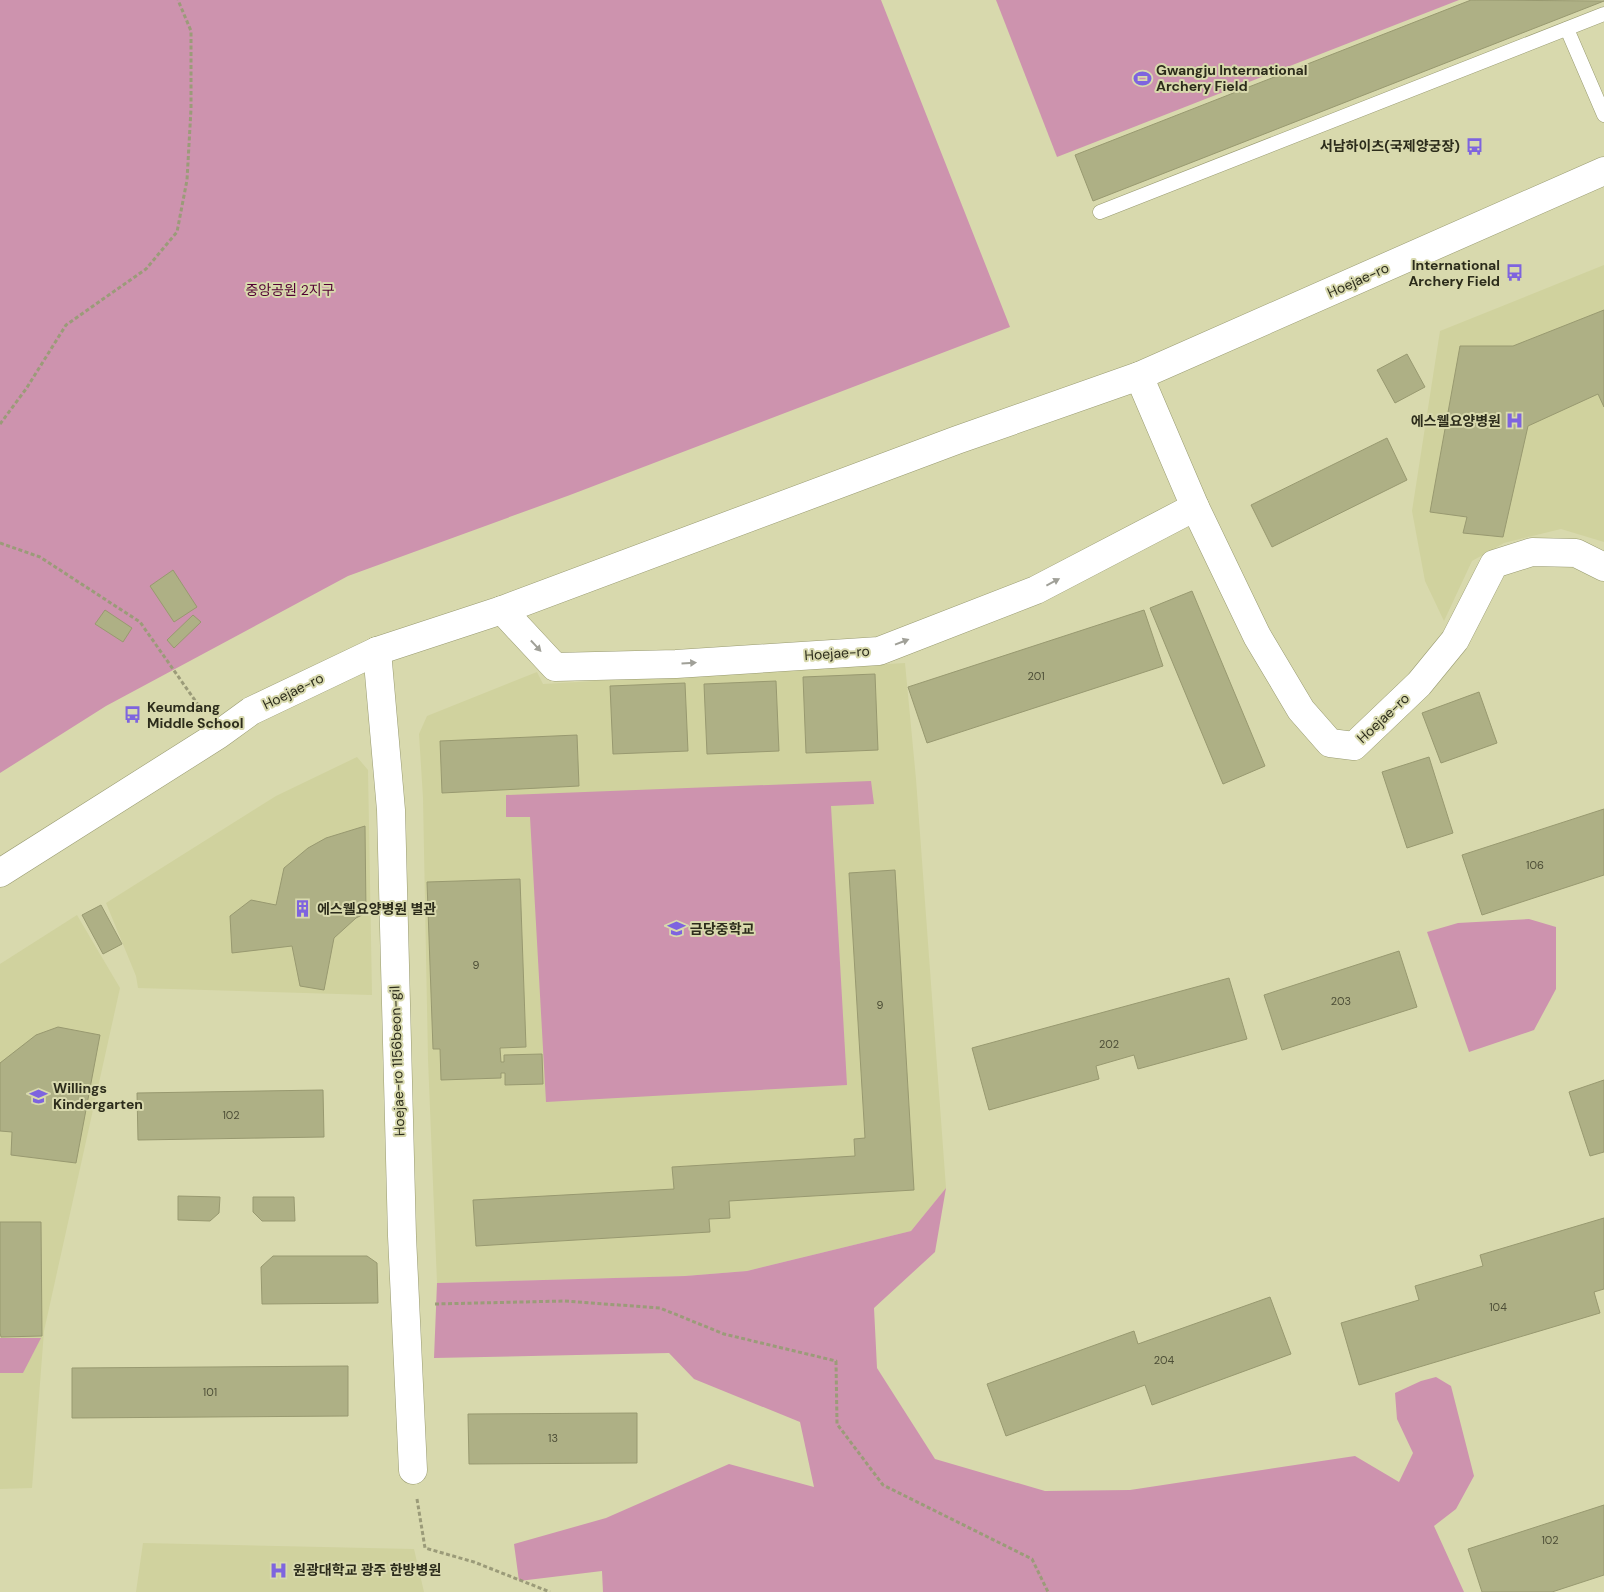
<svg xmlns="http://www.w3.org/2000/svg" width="1604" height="1592" font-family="'DM Sans','Noto Sans KR',sans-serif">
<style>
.built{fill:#d0d29e}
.green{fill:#cd93ae}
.building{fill:#aeb085;stroke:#989970}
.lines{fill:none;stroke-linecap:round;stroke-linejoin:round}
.lane-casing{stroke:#989a70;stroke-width:15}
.street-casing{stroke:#989a70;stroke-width:29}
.secondary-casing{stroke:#989a70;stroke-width:29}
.path{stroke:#9b9b79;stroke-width:3;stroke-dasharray:4 2.5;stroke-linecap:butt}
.lane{stroke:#fff;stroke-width:14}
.street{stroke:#fff;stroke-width:28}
.secondary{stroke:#fff;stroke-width:28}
.oneway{fill:#a0a098}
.labels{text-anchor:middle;stroke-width:4;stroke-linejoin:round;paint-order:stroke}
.number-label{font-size:11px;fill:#4c4d36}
.poi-label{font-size:14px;font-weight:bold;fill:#2c2c1b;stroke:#d8d9ad;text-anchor:start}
.street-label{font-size:14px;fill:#2c2c1b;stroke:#d8d9ad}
.park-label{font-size:14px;fill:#520034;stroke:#d8d9ad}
</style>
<rect width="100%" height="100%" fill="#d8d9ad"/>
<g class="built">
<path d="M1604 265V542L1561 529 1504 543 1472 561 1444 621 1425 581 1412 511 1440 331Z"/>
<path d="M905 663 916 779 946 1188 911 1231 747 1271 685 1276 437 1283 428 1059 423 798 419 734 427 716 537 672 543 684Z"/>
<path d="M357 757 368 770 372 995 138 988 136 976 106 903 276 796Z"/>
<path d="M77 915 120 988 44 1331 32 1488 0 1489V964Z"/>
<path d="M143 1543 414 1549 424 1592H136Z"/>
</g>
<g class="green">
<path d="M0 0H881L1010 327 570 495 348 576 106 706 0 773Z"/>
<path d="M996 0H1459L1057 157Z"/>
<path d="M871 781 874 804 831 806 847 1085 546 1102 530 817H506V795Z"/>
<path d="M1529 919 1556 927V989L1534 1030 1469 1052 1427 932 1458 923Z"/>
<path d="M946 1188 935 1252 874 1308 877 1368 935 1459 1045 1491 1130 1490 1355 1456 1399 1482 1413 1453 1397 1419 1395 1393 1421 1381 1436 1377 1451 1386 1474 1476 1456 1509 1434 1526 1464 1592H603L602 1571 519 1581 514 1544 606 1518 729 1464 814 1487 800 1422 694 1379 669 1353 434 1358 437 1283 685 1276 747 1271 911 1231Z"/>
<path d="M0 1338H41L23 1373H0Z"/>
</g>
<g class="building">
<path d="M1471 0 1604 1 1093 201 1075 155Z"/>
<path d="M1604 310V407L1598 394 1528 426 1503 537 1463 533 1467 517 1430 512 1460 346H1513Z"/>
<path d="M1407 354 1425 387 1395 403 1377 370Z"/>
<path d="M1387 438 1407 480 1272 547 1251 505Z"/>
<path d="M173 570 197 607 174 622 150 586Z"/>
<path d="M1192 591 1265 766 1223 784 1150 608Z"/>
<path d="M105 610 132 628 123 642 95 624Z"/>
<path d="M1144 610 1163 666 927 743 908 687Z"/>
<path d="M193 615 201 622 174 648 167 640Z"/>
<path d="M875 674 878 750 806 753 803 677Z"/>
<path d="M776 681 779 751 707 754 704 684Z"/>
<path d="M685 683 688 751 613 754 610 686Z"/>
<path d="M1479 692 1497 743 1441 763 1422 713Z"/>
<path d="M577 735 579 786 442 793 440 741Z"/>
<path d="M1429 757 1453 833 1407 848 1382 772Z"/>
<path d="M1604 809V875L1482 915 1462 855Z"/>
<path d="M365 826 366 913 356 918 334 938 324 990 300 986 292 946 232 953 230 916 251 900 276 905 284 868 308 848 326 838Z"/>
<path d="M895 870 914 1190 729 1201 730 1218 709 1219 710 1232 476 1246 473 1200 674 1189 672 1167 855 1156 854 1139 865 1138 849 873Z"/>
<path d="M520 879 526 1047 500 1048 501 1062H504V1055L542 1054 543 1084 505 1085V1073H501V1078L441 1080 440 1049H433L427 882Z"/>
<path d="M101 905 122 944 103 954 82 915Z"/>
<path d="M1399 951 1417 1007 1282 1050 1264 995Z"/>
<path d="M1229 978 1247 1039 1138 1069 1134 1055 1096 1066 1099 1079 989 1110 972 1048Z"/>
<path d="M58 1027 100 1035 76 1163 11 1155 12 1132 0 1131V1063L36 1035Z"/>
<path d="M1604 1080V1152L1590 1156 1569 1092Z"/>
<path d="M323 1090 324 1137 138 1140 137 1093Z"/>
<path d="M178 1196 220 1197 219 1213 210 1221 178 1220Z"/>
<path d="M253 1197H294L295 1221H262L253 1212Z"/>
<path d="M1604 1218V1289L1594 1292 1600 1313 1359 1385 1341 1323 1419 1300 1415 1286 1483 1266 1480 1255Z"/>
<path d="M0 1222H41L42 1336 1 1337 0 1333Z"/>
<path d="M273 1256H367L377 1263 378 1303 262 1304 261 1267Z"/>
<path d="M1270 1297 1291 1354 1152 1405 1145 1385 1006 1436 987 1384 1134 1331 1138 1344Z"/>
<path d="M348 1366V1416L72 1418V1368Z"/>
<path d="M637 1413V1463L469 1464 468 1414Z"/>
<path d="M1604 1505V1575L1552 1592H1482L1468 1549Z"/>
</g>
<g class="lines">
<defs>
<g id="lane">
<path d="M1567 29 1604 115"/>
<path d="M1100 212 1604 14"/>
</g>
<g id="street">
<path d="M1139 376 1195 507 1257 636 1301 710 1330 743 1354 746 1419 684 1455 640 1494 564 1532 552 1576 553 1604 567"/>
<path d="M502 610 555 667 676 664 879 651 1036 590 1195 507"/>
<path d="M377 651 391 810 402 1236 413 1470"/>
</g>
<path id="secondary" d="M0 873 218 735 251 711 377 651 502 610 957 440 1139 376 1604 171"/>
</defs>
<use href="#lane" class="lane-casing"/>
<use href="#street" class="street-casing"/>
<use href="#secondary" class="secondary-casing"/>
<g class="path">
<path d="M0 424 26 389 66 325 146 269 177 232 187 180 191 109V31L178 0"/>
<path d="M0 543 40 557 140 622 201 709"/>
<path d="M435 1304 564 1301 660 1308 724 1334 836 1361 837 1424 883 1485 1032 1559 1048 1592"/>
<path d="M417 1499 425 1548 474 1562 550 1592"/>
</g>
<use href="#lane" class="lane"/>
<use href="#street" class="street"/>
<use href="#secondary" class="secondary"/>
</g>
<defs><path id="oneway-solid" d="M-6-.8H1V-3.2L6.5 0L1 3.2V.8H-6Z" transform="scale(1.25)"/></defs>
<g class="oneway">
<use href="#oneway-solid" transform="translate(1053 582) rotate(-28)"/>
<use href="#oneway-solid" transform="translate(902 642) rotate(-21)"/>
<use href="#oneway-solid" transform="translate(536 646) rotate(47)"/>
<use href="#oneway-solid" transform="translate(689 663) rotate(-4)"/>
</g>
<defs>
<symbol id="stadium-bare" viewBox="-9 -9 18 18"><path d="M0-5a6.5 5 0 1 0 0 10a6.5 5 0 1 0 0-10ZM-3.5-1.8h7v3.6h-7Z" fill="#7e64df" stroke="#d8d9ad" stroke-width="2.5" paint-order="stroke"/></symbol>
<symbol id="bus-bare" viewBox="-9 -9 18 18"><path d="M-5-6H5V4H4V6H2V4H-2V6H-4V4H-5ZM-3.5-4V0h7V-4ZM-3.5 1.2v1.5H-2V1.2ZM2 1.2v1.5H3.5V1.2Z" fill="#7e64df" stroke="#d8d9ad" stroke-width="2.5" paint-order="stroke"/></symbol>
<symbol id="hospital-bare" viewBox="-9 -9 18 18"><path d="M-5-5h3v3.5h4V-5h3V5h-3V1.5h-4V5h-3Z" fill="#7e64df" stroke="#d8d9ad" stroke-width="2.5" paint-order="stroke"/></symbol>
<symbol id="building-bare" viewBox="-9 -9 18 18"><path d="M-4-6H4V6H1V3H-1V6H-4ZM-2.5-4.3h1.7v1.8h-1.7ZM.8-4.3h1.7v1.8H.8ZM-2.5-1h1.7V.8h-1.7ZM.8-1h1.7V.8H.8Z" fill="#7e64df" stroke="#d8d9ad" stroke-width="2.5" paint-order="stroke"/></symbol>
<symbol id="school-bare" viewBox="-9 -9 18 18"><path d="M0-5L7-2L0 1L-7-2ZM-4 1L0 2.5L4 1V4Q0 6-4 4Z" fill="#7e64df" stroke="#d8d9ad" stroke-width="2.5" paint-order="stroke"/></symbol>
</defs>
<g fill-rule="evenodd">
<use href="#stadium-bare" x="1130" y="66" width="25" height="25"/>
<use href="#bus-bare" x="1462" y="134" width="25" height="25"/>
<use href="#bus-bare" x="1502" y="260" width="25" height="25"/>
<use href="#hospital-bare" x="1502" y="408" width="25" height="25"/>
<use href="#bus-bare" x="120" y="702" width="25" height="25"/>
<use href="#building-bare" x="290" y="896" width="25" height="25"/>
<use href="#school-bare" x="664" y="916" width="25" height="25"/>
<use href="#school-bare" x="26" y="1084" width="25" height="25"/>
<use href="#hospital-bare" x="266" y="1558" width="25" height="25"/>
</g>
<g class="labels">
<g class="number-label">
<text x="1036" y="680">201</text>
<text x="1535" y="869">106</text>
<text x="476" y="969">9</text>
<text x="1341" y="1005">203</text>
<text x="880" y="1009">9</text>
<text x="1109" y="1048">202</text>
<text x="231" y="1119">102</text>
<text x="1498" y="1311">104</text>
<text x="1164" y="1364">204</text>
<text x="210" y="1396">101</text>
<text x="553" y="1442">13</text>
<text x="1550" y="1544">102</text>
</g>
<g class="poi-label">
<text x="1156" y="75">Gwangju International<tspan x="1156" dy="16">Archery Field</tspan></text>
<text x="1460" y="151" text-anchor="end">서남하이츠(국제양궁장)</text>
<text x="1500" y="270" text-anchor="end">International<tspan x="1500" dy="16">Archery Field</tspan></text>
<text x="1501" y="426" text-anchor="end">에스웰요양병원</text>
<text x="147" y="712">Keumdang<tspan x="147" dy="16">Middle School</tspan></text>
<text x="317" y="914">에스웰요양병원 별관</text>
<text x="690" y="934">금당중학교</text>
<text x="53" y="1093">Willings<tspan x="53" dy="16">Kindergarten</tspan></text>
<text x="293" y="1575">원광대학교 광주 한방병원</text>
</g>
<g class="street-label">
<text transform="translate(1358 280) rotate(-24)" y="5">Hoejae-ro</text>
<text transform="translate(837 653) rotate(-4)" y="5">Hoejae-ro</text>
<text transform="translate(293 691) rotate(-26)" y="5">Hoejae-ro</text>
<text transform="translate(1383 718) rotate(-43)" y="5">Hoejae-ro</text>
<text transform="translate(397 1061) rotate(-92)" y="5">Hoejae-ro 1156beon-gil</text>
</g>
<g class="park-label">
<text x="290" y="295">중앙공원 2지구</text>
</g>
</g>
</svg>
